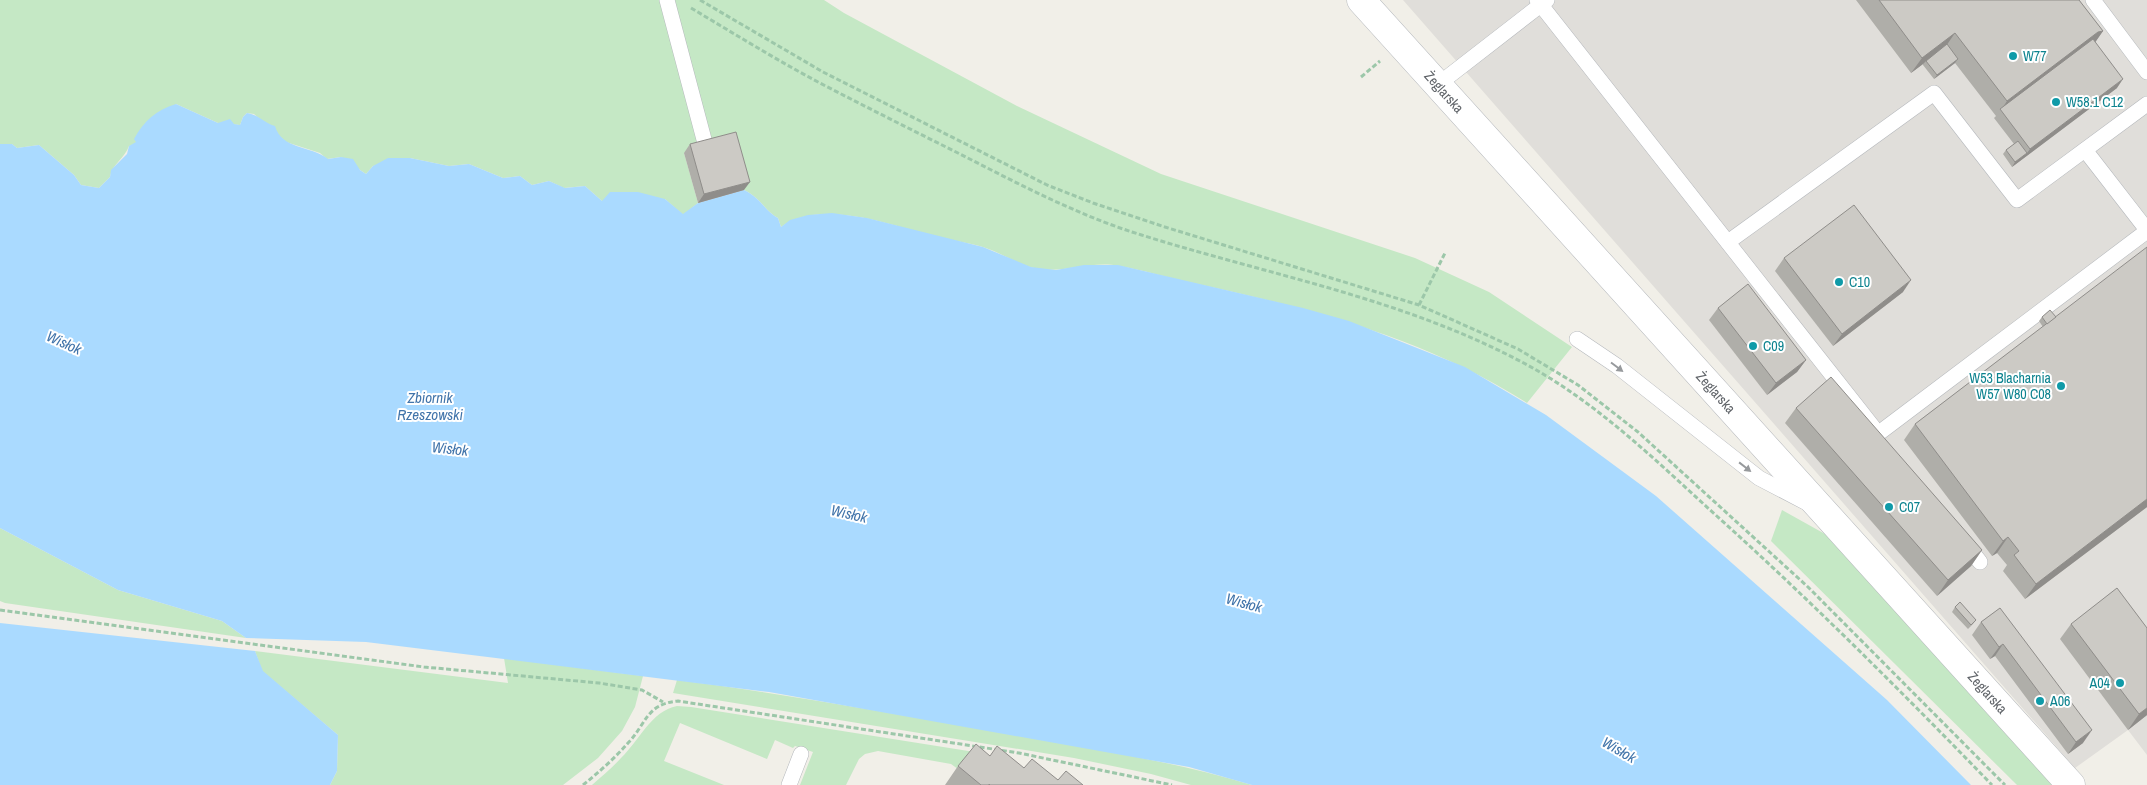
<svg xmlns="http://www.w3.org/2000/svg" width="2147" height="785" font-family="'Archivo Narrow',sans-serif">
<style>
.industrial{fill:#e0deda}
.green{fill:#c5e8c5}
.water{fill:#aadaff}
.lines{fill:none;stroke-linecap:round;stroke-linejoin:round}
.lane-casing{stroke:#b5b8bc;stroke-width:16}
.street-casing{stroke:#b5b8bc;stroke-width:29}
.path{stroke:#9cc7a9;stroke-width:3;stroke-dasharray:5 2.5;stroke-linecap:butt}
.lane{stroke:#fff;stroke-width:15}
.street{stroke:#fff;stroke-width:28}
.wall{fill:#afaea9}
.shaded-wall{fill:#8f8d8a}
.building{fill:#cccac5;stroke:#8f8d8a}
.oneway{fill:#979a9d}
.culture-dot{fill:#0f9aa8;stroke:#fff;stroke-width:2}
.labels{text-anchor:middle;stroke-width:4;stroke-linejoin:round;paint-order:stroke}
.culture-label{font-size:14px;fill:#0d838f;stroke:#fff;text-anchor:start}
.street-label{font-size:14px;fill:#5f6368;stroke:#fff}
.water-label{font-size:15px;font-style:italic;fill:#4174aa;stroke:#fff}
</style>
<rect width="100%" height="100%" fill="#f1efe8"/>
<path class="industrial" d="M1403 0H2147V755L2128 730 2075 768Z"/>
<g class="green">
<path d="M0 0H824L844 13 1017 106 1161 174 1415 258 1489 292 1572 347 1527 403C1425 338 1309 308 1192 283 1168 278 1144 270 1119 266 1089 260 1059 276 1030 267 1014 262 999 252 983 247 966 242 949 240 933 236 890 225 821 198 781 227L778 218C763 209 761 198 744 190L730 140 684 153 698 203 683 215 665 199 602 201 585 186 564 188 549 181 532 185 520 176 503 178 469 164 449 166 410 158 373 166 366 174 341 157 327 159 320 153 286 142 254 114 247 113 243 117 240 125 218 123 176 104 134 145 129 146C125 158 112 164 110 177L99 188 81 185 74 175 39 145 17 148 12 144H0Z"/>
<path d="M1782 510 1825 534 2053 785H2017L1771 541Z"/>
<path d="M0 528 118 590 222 621 246 638 5 603 0 601Z"/>
<path d="M255 651 508 683 504 658 643 676 635 707 622 731 598 758 563 785H330L337 771 338 735 262 671Z"/>
<path d="M677 680C787 694 897 714 1007 733 1089 748 1172 761 1252 785H1191L1151 774 1074 758 673 693Z"/>
<path d="M677 706 691 707 981 753 973 780 951 764 878 751 865 754 859 759 846 785H800L813 752 795 746 793 748 775 740 767 759 680 723 664 761 724 785H592C602 776 612 768 621 758 639 741 651 711 677 706Z"/>
</g>
<g class="water">
<path d="M176 104 218 123 230 119 234 124 240 125 243 117 247 113C259 115 264 123 275 126 282 150 310 145 328 159L341 157 353 159 360 170 366 174 373 166 388 158H410L449 166 469 164 503 178 520 176 532 185 549 181 565 188 585 186 602 201 610 192H638L665 199 683 214 698 203 744 190C761 198 763 209 778 218L781 227 790 220 808 215 832 213 867 218 983 247 1031 267 1056 270 1084 265H1118L1303 308 1349 321 1465 367 1546 415 1656 496 1887 700 1971 785H1252L1189 767 769 692 366 642 246 638 222 621 118 590 0 528V144H12L17 148 39 145 74 175 81 185 99 188 110 177 111 170 127 154 129 146 136 142 134 139C144 121 156 110 176 104Z"/>
<path d="M0 623 255 651 263 671 338 735 337 771 330 785H0Z"/>
</g>
<g class="lines">
<defs>
<g id="lane">
<path d="M667 0 706 147"/>
<path d="M1537 0 1873 427"/>
<path d="M2093 0 2147 72"/>
<path d="M1449 76 1547 0"/>
<path d="M2085 150 2147 230"/>
<path d="M1728 242 1934 93 2017 200 2147 104"/>
<path d="M1577 339 1617 366 1759 478 1807 503"/>
<path d="M1879 433 2147 231"/>
<path d="M1965 543 1980 562"/>
<path d="M789 785 801 754"/>
</g>
<g id="street">
<path id="s1" d="M1361 0 2071 785"/>
</g>
</defs>
<use href="#lane" class="lane-casing"/>
<use href="#street" class="street-casing"/>
<g class="path">
<path d="M700 0 823 72 1047 185 1093 203 1165 227 1419 305 1518 349 1578 385 1638 432 1808 587 2005 785"/>
<path d="M691 8C733 33 775 59 818 82 864 106 910 129 956 152 1013 181 1071 212 1132 232 1260 273 1394 296 1514 358 1588 395 1649 454 1709 509 1807 597 1900 690 1992 785"/>
<path d="M1361 77 1380 61"/>
<path d="M1419 305 1445 253"/>
<path d="M0 610 424 667 599 683 642 690 663 702"/>
<path d="M583 785C598 773 615 758 628 743 647 723 646 704 678 701L1019 753 1172 785"/>
</g>
<use href="#lane" class="lane"/>
<use href="#street" class="street"/>
</g>
<g class="wall">
<path d="M1856 0H2079L2103 31 2095 42 2117 88 2012 167 2003 154 2006 150 2014 144 1994 118 1996 116 1955 63 1934 79 1923 65V64L1911 73Z"/>
<path d="M690 144 744 190 698 203 684 153Z"/>
<path d="M1784 258 1903 292 1833 346 1775 271Z"/>
<path d="M1718 308 1806 360 1797 372 1767 395 1709 320Z"/>
<path d="M2050 310 2147 507 2025 599 2003 571 2007 565 1997 553 1992 556 1904 440 1915 424 2043 327 2039 321 2042 317Z"/>
<path d="M1796 408 1982 550 1971 566 1937 596 1785 423Z"/>
<path d="M1955 607 1976 620 1973 624 1968 629 1952 612Z"/>
<path d="M2000 608 2083 743 2068 754 1995 656 1990 659 1972 635 1981 622Z"/>
<path d="M2071 624 2147 628V715L2128 730 2060 639Z"/>
<path d="M990 756 1058 780 1083 785H945L958 766Z"/>
</g>
<g class="shaded-wall">
<path d="M2103 31 2092 47 2001 110 2007 101 2098 32Z"/>
<path d="M1955 33 1944 49 1926 61 1923 64 1911 73 1922 58Z"/>
<path d="M1958 59 1955 63 1934 79 1937 75Z"/>
<path d="M2123 79 2117 88 2012 167 2015 162 2027 153 2030 149Z"/>
<path d="M750 182 744 190 698 203 704 194Z"/>
<path d="M1911 280 1903 292 1833 346 1842 334Z"/>
<path d="M1806 360 1797 372 1767 395 1776 383Z"/>
<path d="M2147 499V507L2025 599 2036 584Z"/>
<path d="M2008 537 1997 553 1992 556 2003 541Z"/>
<path d="M1982 550 1971 566 1937 596 1948 580Z"/>
<path d="M2003 644 1995 656 1990 659 1999 647Z"/>
<path d="M2147 708V715L2128 730 2139 714Z"/>
<path d="M2092 730 2083 743 2068 754 2076 742Z"/>
</g>
<g class="building">
<path d="M1879 0H2079L2103 31 2098 32 2007 101 1955 33 1922 58Z"/>
<path d="M2093 39 2123 79 2030 149 2000 109Z"/>
<path d="M1947 44 1958 59 1937 75 1926 61Z"/>
<path d="M736 132 750 182 704 194 690 144Z"/>
<path d="M2018 141 2027 153 2015 162 2006 150Z"/>
<path d="M1854 205 1911 280 1842 334 1784 258Z"/>
<path d="M2147 247V499L2036 584 2014 555 2019 551 2008 537 2003 541 1915 424Z"/>
<path d="M1748 284 1806 360 1776 383 1718 308Z"/>
<path d="M2050 310 2056 317 2047 324 2042 317Z"/>
<path d="M1831 377 1982 550 1948 580 1796 408Z"/>
<path d="M2117 588 2147 628V708L2139 714 2071 624Z"/>
<path d="M1960 602 1976 620 1971 625 1955 607Z"/>
<path d="M2000 608 2092 730 2076 742 2003 644 1999 647 1981 622Z"/>
<path d="M976 744 990 756 997 746 1024 768 1032 759 1058 780 1066 771 1083 785H990L989 784V785H981L958 766Z"/>
</g>
<defs><path id="oneway-solid" d="M-6-.8H1V-3.2L6.5 0L1 3.2V.8H-6Z" transform="scale(1.25)"/></defs>
<g class="oneway">
<use href="#oneway-solid" transform="translate(1617 367) rotate(37)"/>
<use href="#oneway-solid" transform="translate(1745 467) rotate(38)"/>
</g>
<g class="culture-dot">
<circle cx="2013" cy="56" r="5"/>
<circle cx="2056" cy="102" r="5"/>
<circle cx="1839" cy="282" r="5"/>
<circle cx="1753" cy="346" r="5"/>
<circle cx="2061" cy="386" r="5"/>
<circle cx="1889" cy="507" r="5"/>
<circle cx="2120" cy="683" r="5"/>
<circle cx="2040" cy="701" r="5"/>
</g>
<g class="labels">
<g class="culture-label">
<text x="2023" y="61">W77</text>
<text x="2066" y="107">W58.1 C12</text>
<text x="1849" y="287">C10</text>
<text x="1763" y="351">C09</text>
<text x="2051" y="383" text-anchor="end">W53 Blacharnia<tspan x="2051" dy="16">W57 W80 C08</tspan></text>
<text x="1899" y="512">C07</text>
<text x="2110" y="688" text-anchor="end">A04</text>
<text x="2050" y="706">A06</text>
</g>
<g class="street-label">
<text dy="5" stroke="none"><textPath href="#s1" startOffset="124">Żeglarska</textPath></text>
<text dy="5" stroke="none"><textPath href="#s1" startOffset="529">Żeglarska</textPath></text>
<text dy="5" stroke="none"><textPath href="#s1" startOffset="934">Żeglarska</textPath></text>
</g>
<g class="water-label">
<text transform="translate(64 343) rotate(24)" y="5">Wisłok</text>
<text x="430" y="403">Zbiornik<tspan x="430" dy="17">Rzeszowski</tspan></text>
<text transform="translate(450 449) rotate(6)" y="5">Wisłok</text>
<text transform="translate(849 514) rotate(13)" y="5">Wisłok</text>
<text transform="translate(1244 603) rotate(15)" y="5">Wisłok</text>
<text transform="translate(1619 750) rotate(30)" y="5">Wisłok</text>
</g>
</g>
</svg>
